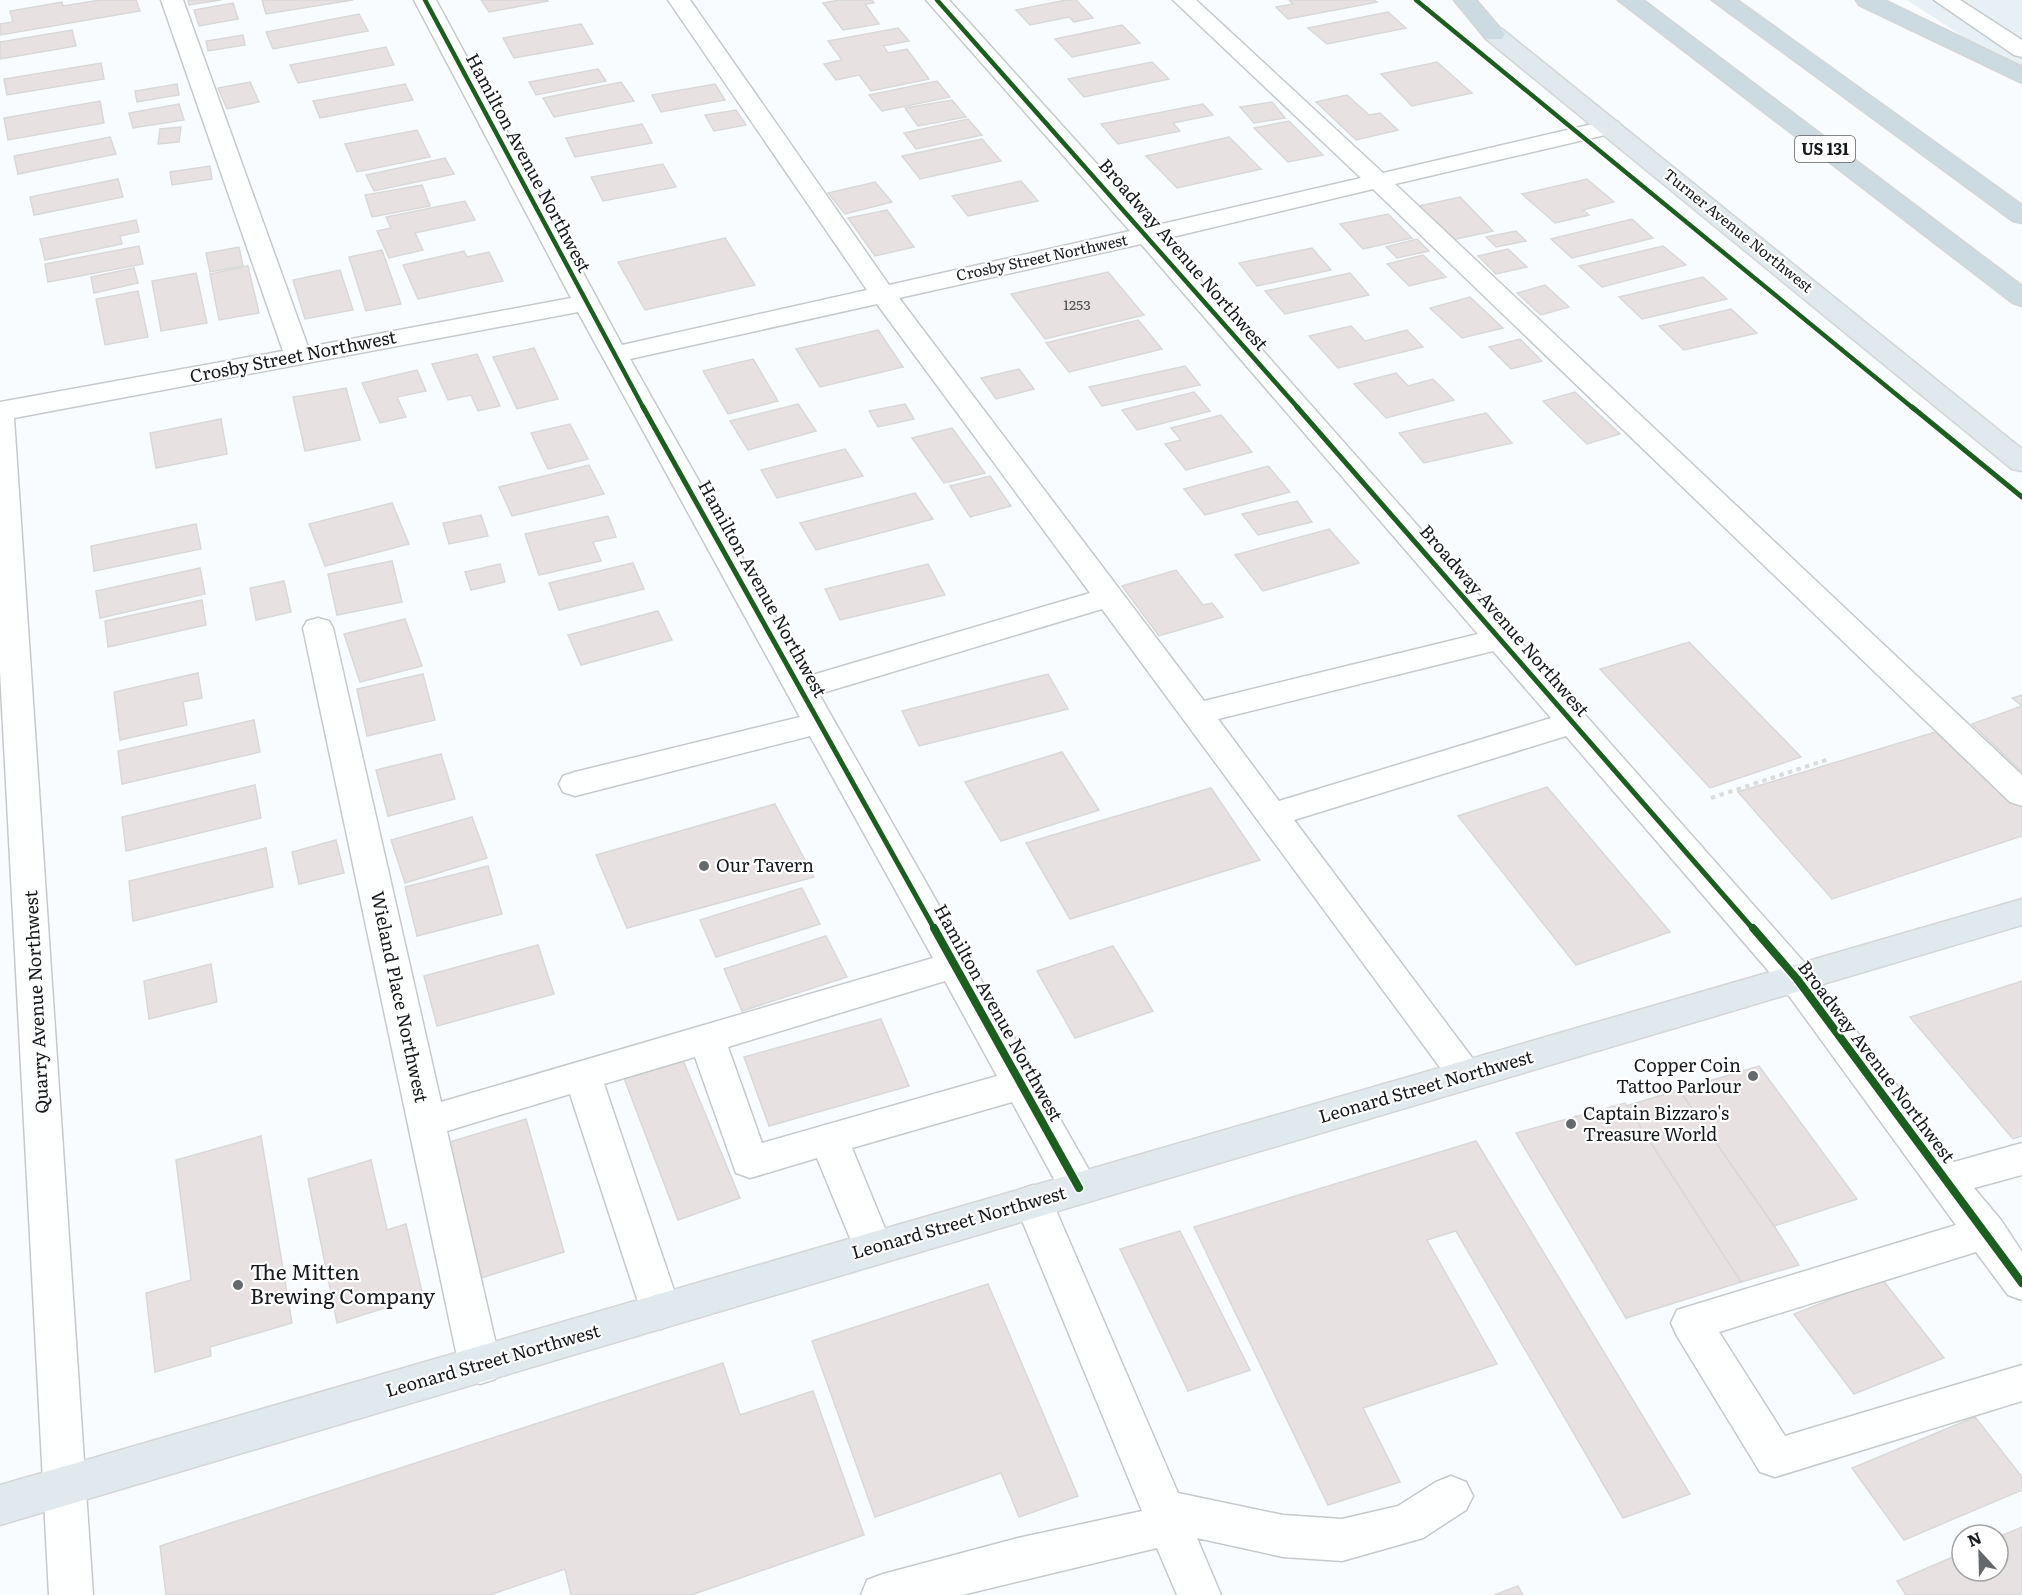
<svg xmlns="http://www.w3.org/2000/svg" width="2022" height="1595" font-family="Literata,serif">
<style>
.built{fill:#e6f0f5}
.building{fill:#e7e2e1;stroke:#d9d8d8;stroke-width:1.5}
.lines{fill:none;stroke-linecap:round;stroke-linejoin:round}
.minor-casing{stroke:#c6c9cb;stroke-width:3}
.major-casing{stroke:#d3d5d6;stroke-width:3}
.highway-casing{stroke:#d3d5d6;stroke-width:3}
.path{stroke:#dadbdb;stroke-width:4;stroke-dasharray:4.5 4.5;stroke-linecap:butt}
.minor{fill:#feffff;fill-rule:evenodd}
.major{fill:#e0e9ee;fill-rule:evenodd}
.highway{fill:#ccdbe2;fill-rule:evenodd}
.cycleway-far2-casing{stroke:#fff;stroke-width:8}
.cycleway-far1-casing{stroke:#fff;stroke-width:9}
.cycleway-casing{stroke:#fff;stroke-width:11}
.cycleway-far2{stroke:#1b5e20;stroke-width:4.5}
.cycleway-far1{stroke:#1b5e20;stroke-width:5}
.cycleway{stroke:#1b5e20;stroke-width:8}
.poi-dot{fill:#65696b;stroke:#fff;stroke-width:2}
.labels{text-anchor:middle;stroke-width:4.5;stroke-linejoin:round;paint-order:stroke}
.far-number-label{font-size:14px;fill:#4c4e4f}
.far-street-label{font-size:15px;fill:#161a1c;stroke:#fff}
.shield{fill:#fff;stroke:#5c5f60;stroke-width:1.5}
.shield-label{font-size:16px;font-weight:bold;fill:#161a1c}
.street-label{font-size:18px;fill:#161a1c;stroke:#fff}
.poi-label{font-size:18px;fill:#161a1c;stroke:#fff;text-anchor:start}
.near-poi-label{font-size:21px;fill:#161a1c;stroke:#fff;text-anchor:start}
</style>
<rect width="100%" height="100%" fill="#f9fcfe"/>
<path class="built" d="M1907 0H2022V75Z"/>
<g class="building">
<path d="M100 0H136L140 11 0 35V24L13 22 10 11 62 2 63 6Z"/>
<path d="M188 0H221L189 5Z"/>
<path d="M262 0H353L266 14Z"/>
<path d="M481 0H547L548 1 489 12Z"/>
<path d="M839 0H872L874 3 865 4 879 24 843 30 823 3Z"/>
<path d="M1066 0H1076L1093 18 1074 22 1069 17 1030 25 1016 10Z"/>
<path d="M1289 0H1374L1377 2 1288 19 1276 7 1293 4Z"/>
<path d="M233 3 238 19 199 26 194 10Z"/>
<path d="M1388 12 1406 28 1327 44 1308 28Z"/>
<path d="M359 14 368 31 273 49 266 32Z"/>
<path d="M581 24 593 44 514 58 503 38Z"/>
<path d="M1122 25 1140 43 1072 57 1055 39Z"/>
<path d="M898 28 909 41 883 46 888 53 907 49 929 79 871 91 859 75 836 80 824 64 842 60 828 41Z"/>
<path d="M72 30 76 46 0 59V42Z"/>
<path d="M243 35 245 45 208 51 206 41Z"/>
<path d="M386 47 394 65 298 83 290 65Z"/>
<path d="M1152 62 1169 79 1084 97 1068 79Z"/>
<path d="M1437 62 1472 93 1412 106 1381 74Z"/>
<path d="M101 63 104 79 7 95 4 79Z"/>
<path d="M598 69 606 81 536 95 529 82Z"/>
<path d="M937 81 950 97 882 111 869 95Z"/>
<path d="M250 82 259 102 227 109 218 88Z"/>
<path d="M621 82 634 101 554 117 543 98Z"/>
<path d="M177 84 179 95 137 102 135 91Z"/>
<path d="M405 84 413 100 320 118 313 101Z"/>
<path d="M715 84 725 100 661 112 652 95Z"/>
<path d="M1347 95 1369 115 1380 113 1398 130 1356 140 1316 102Z"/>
<path d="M952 100 966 117 918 126 905 108Z"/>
<path d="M100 101 104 123 8 140 4 118Z"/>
<path d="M1272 102 1285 118 1254 123 1240 107Z"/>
<path d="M179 104 184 120 133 128 129 113Z"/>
<path d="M1203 104 1213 115 1173 123 1180 131 1118 144 1101 124Z"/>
<path d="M736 110 746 125 714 131 705 115Z"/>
<path d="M968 119 982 135 916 149 904 133Z"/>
<path d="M1289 121 1323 155 1288 162 1254 128Z"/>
<path d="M642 124 652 143 575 157 566 138Z"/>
<path d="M181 127 179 142 158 144 160 129Z"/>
<path d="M417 130 430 157 357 172 345 144Z"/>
<path d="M110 137 116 154 18 174 14 156Z"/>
<path d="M1229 137 1261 169 1177 188 1146 156Z"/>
<path d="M982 139 1001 161 920 179 902 156Z"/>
<path d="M445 158 454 174 374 191 366 175Z"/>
<path d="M663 164 676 187 603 201 591 177Z"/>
<path d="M210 166 212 179 172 185 170 172Z"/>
<path d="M118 179 123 197 34 215 30 197Z"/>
<path d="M1587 179 1614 202 1583 210 1589 215 1555 223 1522 194Z"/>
<path d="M1021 181 1038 201 968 216 952 196Z"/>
<path d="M875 182 892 202 845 214 828 193Z"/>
<path d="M422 185 430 206 372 217 365 195Z"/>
<path d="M1460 197 1493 231 1452 240 1419 206Z"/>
<path d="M465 201 475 220 415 233 423 250 389 258 377 231 391 228 386 217Z"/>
<path d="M887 210 914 247 875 256 848 218Z"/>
<path d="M1388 214 1412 238 1363 249 1340 224Z"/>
<path d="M1632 219 1653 238 1572 258 1551 239Z"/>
<path d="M136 220 139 232 120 236 122 244 45 260 40 239Z"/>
<path d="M1516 231 1526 241 1496 247 1486 237Z"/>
<path d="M725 238 755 285 645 310 618 262Z"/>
<path d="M1417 239 1429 251 1397 258 1386 247Z"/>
<path d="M139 246 143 264 48 282 45 264Z"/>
<path d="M1663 246 1686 265 1602 287 1579 266Z"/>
<path d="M239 247 243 266 210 272 206 253Z"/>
<path d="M1312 248 1331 270 1257 286 1239 263Z"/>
<path d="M1508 249 1527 267 1496 274 1478 256Z"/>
<path d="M382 250 401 304 366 311 349 257Z"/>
<path d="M464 251 467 257 489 252 503 281 418 299 403 265Z"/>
<path d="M1423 255 1446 277 1409 286 1387 264Z"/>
<path d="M248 266 259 313 219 320 210 274Z"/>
<path d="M134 268 138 283 94 293 91 277Z"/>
<path d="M340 270 353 310 305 319 293 280Z"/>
<path d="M1108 272 1144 315 1045 339 1011 294Z"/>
<path d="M196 273 207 323 161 331 152 281Z"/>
<path d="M1350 273 1369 295 1285 314 1265 291Z"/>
<path d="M1703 277 1727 299 1642 319 1619 297Z"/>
<path d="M1545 285 1569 307 1541 315 1517 293Z"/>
<path d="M138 291 148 337 105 345 96 299Z"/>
<path d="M1470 297 1503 328 1462 338 1430 308Z"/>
<path d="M1731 309 1757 333 1684 350 1659 326Z"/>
<path d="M1138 320 1162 349 1069 372 1046 343Z"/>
<path d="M1351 326 1365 341 1407 330 1423 347 1338 368 1309 336Z"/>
<path d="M878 330 903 367 820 387 796 349Z"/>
<path d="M1520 339 1542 361 1511 369 1489 347Z"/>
<path d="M534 348 558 399 517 409 493 357Z"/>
<path d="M477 354 500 406 478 411 471 395 448 400 432 364Z"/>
<path d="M753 359 778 401 728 414 703 371Z"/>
<path d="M1185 366 1200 385 1102 406 1089 387Z"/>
<path d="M1019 369 1034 389 996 399 981 378Z"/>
<path d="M417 370 426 391 397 397 406 417 380 423 362 383Z"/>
<path d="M1396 373 1408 386 1433 379 1454 400 1386 418 1354 384Z"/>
<path d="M346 388 360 440 305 451 293 397Z"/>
<path d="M1194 392 1210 411 1137 430 1122 410Z"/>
<path d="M1575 392 1620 434 1587 444 1543 401Z"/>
<path d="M798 404 816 431 748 450 730 421Z"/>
<path d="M905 404 914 419 878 427 869 411Z"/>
<path d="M1486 413 1512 443 1424 463 1399 433Z"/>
<path d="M1221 415 1252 452 1186 470 1165 444 1181 440 1171 428Z"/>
<path d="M221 419 227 454 156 468 150 433Z"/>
<path d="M570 424 588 459 548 469 531 433Z"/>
<path d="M952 428 985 473 944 483 912 438Z"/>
<path d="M845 449 863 476 777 498 761 470Z"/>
<path d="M589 465 604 494 512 516 499 487Z"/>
<path d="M1268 466 1290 492 1205 515 1184 489Z"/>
<path d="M990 476 1011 506 970 517 950 486Z"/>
<path d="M915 493 933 519 816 550 800 523Z"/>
<path d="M1297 501 1312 522 1258 535 1242 514Z"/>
<path d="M392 503 409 544 325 566 309 524Z"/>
<path d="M481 515 488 536 449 544 443 523Z"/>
<path d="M608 516 616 537 593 542 601 561 539 575 525 534Z"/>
<path d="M196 524 201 549 94 571 91 546Z"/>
<path d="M1329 529 1359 563 1263 591 1235 555Z"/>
<path d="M392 561 402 602 337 615 328 574Z"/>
<path d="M633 563 644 589 559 610 549 583Z"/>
<path d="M500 564 505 582 471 590 465 572Z"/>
<path d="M928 564 945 595 840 620 825 589Z"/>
<path d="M200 568 205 594 100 618 96 591Z"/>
<path d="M1176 570 1203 605 1212 603 1223 617 1159 636 1122 586Z"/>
<path d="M284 581 291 612 256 620 250 588Z"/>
<path d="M202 600 206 625 108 647 105 621Z"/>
<path d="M658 611 672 640 581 665 568 635Z"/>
<path d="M405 619 422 666 360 682 344 634Z"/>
<path d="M1689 642 1801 757 1710 788 1600 669Z"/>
<path d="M198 673 202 698 183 702 187 725 120 740 114 692Z"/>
<path d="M423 674 435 720 367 736 357 689Z"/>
<path d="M1048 674 1068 709 919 746 902 711Z"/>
<path d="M2022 695V772L1972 724 2022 706 2012 698Z"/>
<path d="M254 720 260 752 122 784 118 751Z"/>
<path d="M1945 729 2022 805V836L1832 899 1738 792Z"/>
<path d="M1062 752 1099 810 1001 841 965 782Z"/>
<path d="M441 754 455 799 388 816 376 770Z"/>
<path d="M255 785 261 818 126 851 122 817Z"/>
<path d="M1547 787 1670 932 1576 965 1458 816Z"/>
<path d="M1211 788 1260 860 1070 919 1026 843Z"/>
<path d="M775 804 814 877 627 928 596 855Z"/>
<path d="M472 817 487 858 405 883 391 840Z"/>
<path d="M336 840 344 873 299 884 292 852Z"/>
<path d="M266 848 273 887 133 921 129 881Z"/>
<path d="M488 866 502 914 417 936 405 887Z"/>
<path d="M802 888 820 924 716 957 700 920Z"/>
<path d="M826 936 847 977 742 1011 724 969Z"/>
<path d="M538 945 554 994 437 1026 424 976Z"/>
<path d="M1113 946 1153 1011 1075 1038 1037 971Z"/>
<path d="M211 964 217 1002 149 1019 144 981Z"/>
<path d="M2022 981V1136L2013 1139 1910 1017Z"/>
<path d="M881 1019 909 1086 769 1126 744 1057Z"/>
<path d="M680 1053 740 1198 678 1220 622 1073Z"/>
<path d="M1759 1066 1857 1199 1774 1226 1679 1090Z"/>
<path d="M1679 1090 1774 1226 1799 1265 1741 1282 1626 1106Z"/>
<path d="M1625 1103 1741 1282 1626 1318 1516 1133Z"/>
<path d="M526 1119 564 1252 478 1279 443 1144Z"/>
<path d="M261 1136 292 1323 210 1347 211 1356 155 1372 146 1293 191 1280 176 1160Z"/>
<path d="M1476 1141 1690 1494 1623 1518 1456 1231 1427 1240 1497 1364 1363 1408 1400 1482 1328 1505 1194 1227Z"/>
<path d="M371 1160 387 1230 406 1224 423 1296 337 1323 308 1179Z"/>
<path d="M1180 1231 1250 1370 1188 1391 1120 1249Z"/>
<path d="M1882 1279 1944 1358 1854 1394 1794 1314Z"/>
<path d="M988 1284 1078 1496 1019 1517 1001 1473 875 1517 812 1341Z"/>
<path d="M723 1363 740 1415 813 1391 864 1535 691 1595H571L565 1569 490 1595H166L160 1546Z"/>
<path d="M1975 1417 2022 1477V1490L1904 1540 1852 1468Z"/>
<path d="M2022 1527V1595H1906L1897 1581 1962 1553V1571H1998V1537Z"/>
<path d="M1518 1586 1523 1595H1494Z"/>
</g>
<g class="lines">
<defs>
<g id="minor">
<path d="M161 0H183L308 347 571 298 414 0H436L622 345 867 290 668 0H690L889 285 1130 231 926 0H949L1153 226 1361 178 1173 0H1196L1383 173 1610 120 1618 122 1622 127 1618 132 1395 184 2022 775V806L2010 802 1373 189 1164 239 1810 969 1954 1162 2022 1143V1175L1974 1188 2001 1220 2022 1252V1300L2008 1295 1976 1252 1719 1332 1785 1436 2022 1365V1401L1775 1477 1760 1472 1677 1336 1671 1323 1677 1310 1956 1225 1784 989 1566 736 1294 820 1485 1075 1479 1085 1466 1090 1453 1085 1102 609 819 694 1093 1177 1098 1188 1093 1199 1079 1204 1065 1199 1012 1102 852 1148 893 1248 887 1260 873 1265 859 1260 817 1158 750 1178 736 1173 695 1057 604 1084 681 1311 675 1323 661 1329 647 1323 641 1311 570 1094 447 1131 501 1366 495 1379 480 1384 465 1379 459 1366 303 628 307 621 318 618 329 621 333 628 441 1102 933 958 810 736 575 796 563 792 559 784 563 776 575 772 800 717 578 312 14 418 93 1595H49L0 670V402L283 351ZM1141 244 1478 634 1204 701 899 298ZM877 304 1090 593 809 676 630 359ZM1493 651 1551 718 1279 801 1218 719ZM945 981 997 1076 762 1143 728 1047Z"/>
<path d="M1934 0H1960L2022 40V57L2014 55Z"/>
<path d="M1033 1185 1047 1190 1052 1201 1178 1493 1283 1515 1342 1519 1398 1506 1436 1482 1451 1476 1466 1482 1473 1496 1466 1510 1423 1538 1342 1561 1283 1557 1197 1538 1221 1595H1177L1157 1548 962 1595H861L867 1580 883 1574 1018 1538 1142 1511 1014 1201 1019 1190Z"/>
</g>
<g id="major">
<path d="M1494 27 1502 29 2022 449V471L2012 469 1486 39 1483 34 1486 29Z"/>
<path d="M2022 899V925L0 1525V1485Z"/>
</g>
<g id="highway">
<path d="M1454 0H1476L1505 34 1502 39H1486Z"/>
<path d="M1618 0H1643L2022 286V306L2013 303Z"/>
<path d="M1712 0H1737L2022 205V223L2013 221Z"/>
<path d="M1856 0H1884L2022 67V83L1859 5Z"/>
</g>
</defs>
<use href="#minor" class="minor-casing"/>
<use href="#major" class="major-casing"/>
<use href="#highway" class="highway-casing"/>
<path class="path" d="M1711 798 1829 759"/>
<use href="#minor" class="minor"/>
<use href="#major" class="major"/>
<use href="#highway" class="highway"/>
<defs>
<g id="cycleway-far2">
<path d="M425 0 644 409"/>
<path d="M937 0 1299 409"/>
<path d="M1416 0 1914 409"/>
</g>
<g id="cycleway-far1">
<path d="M643 407 935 930"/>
<path d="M1297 407 1754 930"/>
<path d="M1912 407 2022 497"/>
</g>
<g id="cycleway">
<path d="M934 928 1079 1188"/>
<path d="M1753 928 1797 979 2022 1283"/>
</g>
</defs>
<use href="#cycleway-far2" class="cycleway-far2-casing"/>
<use href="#cycleway-far1" class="cycleway-far1-casing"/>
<use href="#cycleway" class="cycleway-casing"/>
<use href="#cycleway-far2" class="cycleway-far2"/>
<use href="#cycleway-far1" class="cycleway-far1"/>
<use href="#cycleway" class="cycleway"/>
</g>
<g class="poi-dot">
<circle cx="704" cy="866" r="6"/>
<circle cx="1753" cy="1076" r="6"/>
<circle cx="1571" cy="1124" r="6"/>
<circle cx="238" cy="1285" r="6"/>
</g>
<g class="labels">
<g class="far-number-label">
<text x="1077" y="310">1253</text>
</g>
<g class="far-street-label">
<text transform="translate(1738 231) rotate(39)" y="5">Turner Avenue Northwest</text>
<text transform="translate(1042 258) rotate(-12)" y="5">Crosby Street Northwest</text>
</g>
<rect class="shield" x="1795" y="136" width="60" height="26" rx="4.5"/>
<g class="shield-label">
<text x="1825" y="155">US 131</text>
</g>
<g class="street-label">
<text transform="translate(528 163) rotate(62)" y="6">Hamilton Avenue Northwest</text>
<text transform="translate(1183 255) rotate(49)" y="6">Broadway Avenue Northwest</text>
<text transform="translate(293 357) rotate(-11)" y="6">Crosby Street Northwest</text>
<text transform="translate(762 589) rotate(61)" y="6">Hamilton Avenue Northwest</text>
<text transform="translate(1504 621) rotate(49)" y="6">Broadway Avenue Northwest</text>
<text transform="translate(399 997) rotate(78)" y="6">Wieland Place Northwest</text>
<text transform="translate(37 1002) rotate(-93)" y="6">Quarry Avenue Northwest</text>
<text transform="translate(998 1013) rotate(61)" y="6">Hamilton Avenue Northwest</text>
<text transform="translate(1876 1062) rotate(53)" y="6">Broadway Avenue Northwest</text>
<text transform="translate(1426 1087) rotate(-16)" y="6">Leonard Street Northwest</text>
<text transform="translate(959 1223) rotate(-16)" y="6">Leonard Street Northwest</text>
<text transform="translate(493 1361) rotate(-16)" y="6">Leonard Street Northwest</text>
</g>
<g class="poi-label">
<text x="716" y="872">Our Tavern</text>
<text x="1741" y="1072" text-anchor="end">Copper Coin<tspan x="1741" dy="21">Tattoo Parlour</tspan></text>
<text x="1583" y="1120">Captain Bizzaro's<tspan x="1583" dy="21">Treasure World</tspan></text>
</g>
<g class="near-poi-label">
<text x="250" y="1280">The Mitten<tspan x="250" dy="24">Brewing Company</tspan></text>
</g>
</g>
<g transform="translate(1980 1553) rotate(338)"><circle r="28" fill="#ffffff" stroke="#a2a3a4" stroke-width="1.5"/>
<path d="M0-4.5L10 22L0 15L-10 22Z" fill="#65696b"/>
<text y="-9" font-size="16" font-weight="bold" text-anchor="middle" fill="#161a1c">N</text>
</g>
</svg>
